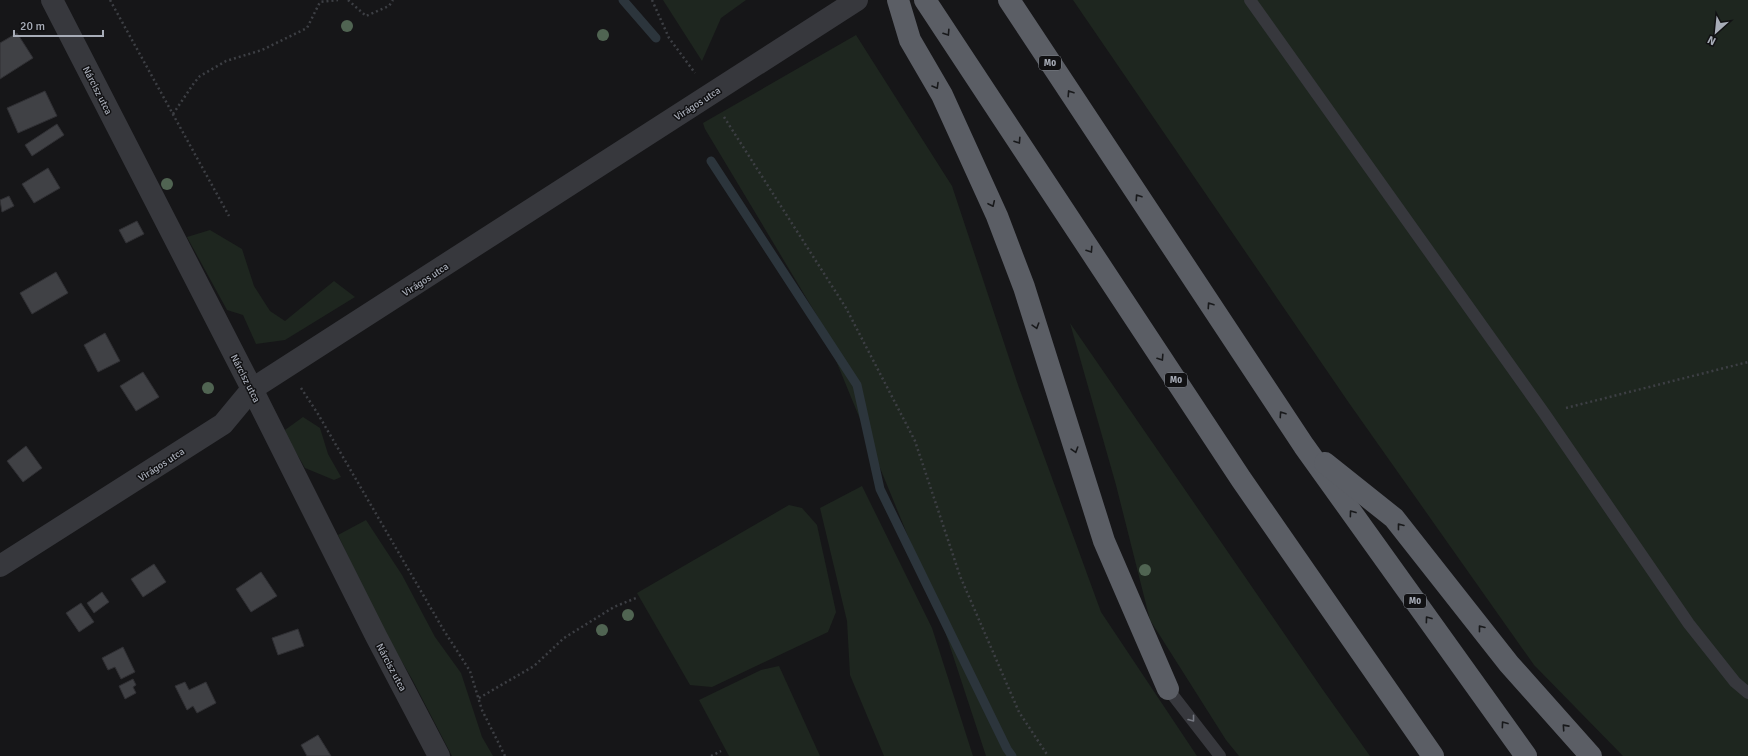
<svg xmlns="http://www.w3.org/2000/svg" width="1748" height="756" font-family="Signika,sans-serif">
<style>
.green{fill:#1e261f}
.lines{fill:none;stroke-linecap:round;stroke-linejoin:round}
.stream{stroke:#2c353c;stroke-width:9}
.building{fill:#404145;stroke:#303034}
.path{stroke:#3d3f44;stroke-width:2.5;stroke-dasharray:2 3;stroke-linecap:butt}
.service{stroke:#37383d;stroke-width:12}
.minor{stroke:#37383d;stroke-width:22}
.trunk{stroke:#5b5e65;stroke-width:22}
.tree{fill:#506452}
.oneway{stroke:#18191b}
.oneway2{stroke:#757881}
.labels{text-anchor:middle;stroke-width:3;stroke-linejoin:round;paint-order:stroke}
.shield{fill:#111113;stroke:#7b7e86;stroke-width:1}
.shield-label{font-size:9px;font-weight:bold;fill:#a8adb8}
.street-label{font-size:10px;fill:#a8adb8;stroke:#111113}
</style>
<rect width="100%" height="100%" fill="#161618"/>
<g class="green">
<path d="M663 0H746L721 18 702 61Z"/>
<path d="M1073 0H1748V756H1623L1534 665 1349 403Z"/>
<path d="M856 35 952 186 1018 385 1101 612 1197 756H986L937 607 819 319 705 129 703 123Z"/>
<path d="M210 230 242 249 254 286 270 311 285 321 334 281 355 297 285 340 256 344 243 315 227 310 187 237Z"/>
<path d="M1070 323 1323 690 1370 756H1239L1226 740 1150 620 1116 485Z"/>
<path d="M303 417 320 428 328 454 341 477 334 480 305 468 287 437 285 430Z"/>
<path d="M862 486 932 628 973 756H884L850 675 847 621 820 508Z"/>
<path d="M789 505 802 508 817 525 836 612 828 632 712 687 690 685 637 593Z"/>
<path d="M366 520 402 575 435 637 461 673 482 737 493 756H452L412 679 376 617 338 535Z"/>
<path d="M779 666 820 756H729L699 700 761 670Z"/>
</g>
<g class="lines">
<g class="stream">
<path d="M623 0 656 38"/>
<path d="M711 161 857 385 880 489 1007 749 1012 756"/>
</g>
</g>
<g class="building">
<path d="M17 33 33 58 0 79V43Z"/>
<path d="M45 91 57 116 18 133 7 108Z"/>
<path d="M57 124 64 135 32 156 25 145Z"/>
<path d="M48 168 60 188 34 203 22 184Z"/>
<path d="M9 196 14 206 2 212 0 200Z"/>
<path d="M137 221 144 234 126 243 119 230Z"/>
<path d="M56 272 68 293 32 314 20 293Z"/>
<path d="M105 333 120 361 98 372 84 345Z"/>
<path d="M143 372 159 397 136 411 120 386Z"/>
<path d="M26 446 42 468 23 482 7 461Z"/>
<path d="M154 564 166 582 143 597 131 579Z"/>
<path d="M261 572 277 596 251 612 236 589Z"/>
<path d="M102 592 109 602 94 613 87 603Z"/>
<path d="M81 603 94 622 79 632 66 613Z"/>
<path d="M298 629 304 646 278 655 272 638Z"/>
<path d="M123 647 135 672 121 679 115 667 108 670 102 658Z"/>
<path d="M133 679 136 685 133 687 136 693 125 699 119 686Z"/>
<path d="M185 682 189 690 206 682 216 703 197 713 193 706 187 710 175 686Z"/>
<path d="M318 735 331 756H307L301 745Z"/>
</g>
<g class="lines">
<g class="path">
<path d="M110 0 229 216"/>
<path d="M348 0 366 16 389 6 393 0"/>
<path d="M652 0 669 38 695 73"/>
<path d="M173 114 194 83 200 76 226 61 262 50 307 28 320 2 338 0"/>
<path d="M724 117 846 308 915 441 960 576 1019 712 1048 756"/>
<path d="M301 388 318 414 443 629 470 671 482 710 505 756"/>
<path d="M1566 408 1748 362"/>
<path d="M479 698 534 666 564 638 614 607 636 598"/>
<path d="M711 756 721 751"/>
</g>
<g class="service">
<path d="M1250 0 1544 413 1689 624 1735 682 1748 693"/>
<path d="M1168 689 1220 756"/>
</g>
<g class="minor">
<path d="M52 0 252 389 376 636 439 756"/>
<path d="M0 566 223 424 252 389 857 0"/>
</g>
<g class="trunk">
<path d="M898 0 910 40 942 95 997 216 1024 287 1104 541 1168 689"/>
<path d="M925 0 1241 479 1433 756"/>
<path d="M1009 0 1304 446 1526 756"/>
<path d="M1325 463 1394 518 1509 664 1591 756"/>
</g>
</g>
<g class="tree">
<circle cx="347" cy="26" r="6"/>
<circle cx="603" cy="35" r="6"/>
<circle cx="167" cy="184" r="6"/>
<circle cx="208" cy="388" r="6"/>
<circle cx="1145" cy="570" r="6"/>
<circle cx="628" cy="615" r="6"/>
<circle cx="602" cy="630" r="6"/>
</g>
<defs><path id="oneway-chevron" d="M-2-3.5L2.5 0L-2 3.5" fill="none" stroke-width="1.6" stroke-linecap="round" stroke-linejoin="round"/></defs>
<g class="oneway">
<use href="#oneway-chevron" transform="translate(947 33) rotate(57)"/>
<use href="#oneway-chevron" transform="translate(936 86) rotate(60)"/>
<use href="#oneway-chevron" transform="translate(1070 93) rotate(-123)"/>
<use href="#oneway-chevron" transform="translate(1018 141) rotate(57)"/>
<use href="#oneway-chevron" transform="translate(1138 197) rotate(-124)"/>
<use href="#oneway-chevron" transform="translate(992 204) rotate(65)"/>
<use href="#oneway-chevron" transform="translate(1090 250) rotate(57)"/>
<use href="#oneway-chevron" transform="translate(1210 305) rotate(-124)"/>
<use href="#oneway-chevron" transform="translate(1036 326) rotate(73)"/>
<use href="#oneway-chevron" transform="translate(1161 358) rotate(57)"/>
<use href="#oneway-chevron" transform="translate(1282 414) rotate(-124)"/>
<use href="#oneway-chevron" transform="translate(1075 450) rotate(73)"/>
<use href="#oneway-chevron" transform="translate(1352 513) rotate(-126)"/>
<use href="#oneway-chevron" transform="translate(1400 526) rotate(-128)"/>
<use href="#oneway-chevron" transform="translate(1428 619) rotate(-126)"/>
<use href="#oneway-chevron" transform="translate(1481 628) rotate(-128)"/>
<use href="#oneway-chevron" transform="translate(1504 724) rotate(-126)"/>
<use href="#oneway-chevron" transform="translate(1565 727) rotate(-132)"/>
</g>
<use class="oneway2" href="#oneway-chevron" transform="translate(1192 719) rotate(52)"/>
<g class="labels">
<g class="shield">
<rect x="1039" y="56" width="22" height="14" rx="3"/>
<rect x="1165" y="373" width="22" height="14" rx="3"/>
<rect x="1404" y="594" width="22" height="14" rx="3"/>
</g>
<g class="shield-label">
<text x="1050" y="66">M0</text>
<text x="1176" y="383">M0</text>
<text x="1415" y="604">M0</text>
</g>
<g class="street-label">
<text transform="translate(98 90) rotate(63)" y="4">Nárcisz utca</text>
<text transform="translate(697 103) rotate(-33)" y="4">Virágos utca</text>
<text transform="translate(425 279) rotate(-33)" y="4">Virágos utca</text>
<text transform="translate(246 378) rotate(63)" y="4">Nárcisz utca</text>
<text transform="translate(161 464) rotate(-33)" y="4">Virágos utca</text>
<text transform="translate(392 667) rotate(62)" y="4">Nárcisz utca</text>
</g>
</g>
<g transform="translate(1716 32) rotate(207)" stroke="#111113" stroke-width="3" paint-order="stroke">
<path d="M0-3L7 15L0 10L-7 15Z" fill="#a8adb8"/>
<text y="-6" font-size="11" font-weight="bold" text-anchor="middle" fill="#a8adb8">N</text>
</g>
<path d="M14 30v6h89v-6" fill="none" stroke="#a8adb8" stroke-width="2"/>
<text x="20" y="30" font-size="12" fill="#a8adb8" stroke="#111113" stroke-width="3" paint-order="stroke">20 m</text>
</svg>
